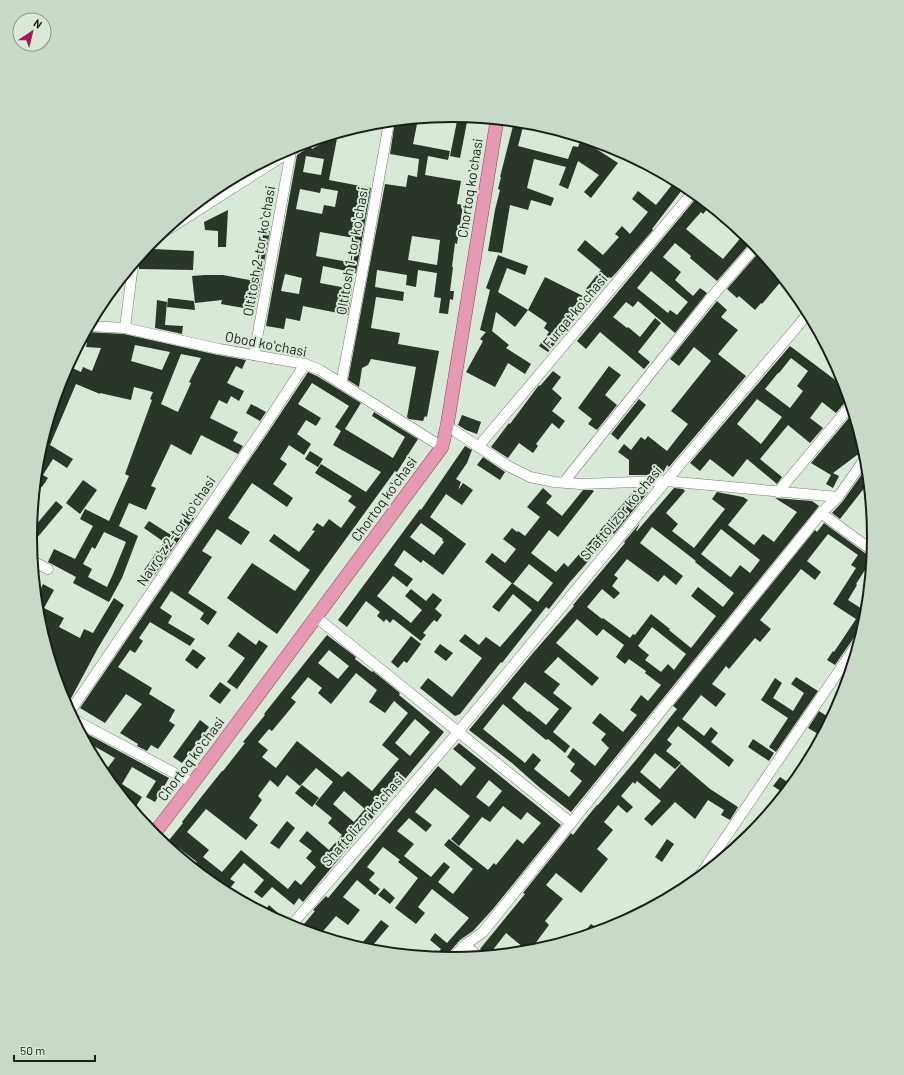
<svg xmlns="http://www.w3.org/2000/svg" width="904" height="1075" font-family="Barlow,sans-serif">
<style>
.building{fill:#293628;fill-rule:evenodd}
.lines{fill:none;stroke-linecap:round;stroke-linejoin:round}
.minor-casing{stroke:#728070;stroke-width:11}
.major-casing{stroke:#93425b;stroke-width:14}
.minor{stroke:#fff;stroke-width:10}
.major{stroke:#e599b2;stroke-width:13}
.labels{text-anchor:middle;stroke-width:4;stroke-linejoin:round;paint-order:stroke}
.street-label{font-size:14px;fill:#1a2019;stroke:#d8e9d7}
.rim{fill:none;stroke:#1a2019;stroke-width:2}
</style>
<rect width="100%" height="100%" fill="#d8e9d7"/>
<g class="building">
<path d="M458 116 468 117 460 158 450 156Z"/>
<path d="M418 119 413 144 450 151 448 160 428 156 425 175 461 181 457 204 463 205 457 244 455 243 452 267H453L450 291H454L453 300 450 299 448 314 439 313 441 298 434 297 437 273 418 270 416 287 406 285 407 275 377 270 375 287 404 292 403 301 376 297 371 328 400 333 398 344 439 351 427 417 425 416 423 421 409 419 407 417 416 367 371 359 368 365 362 368 359 387 348 380 385 184 406 187 408 175 417 177 419 159 390 154 395 121ZM412 236 440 240 437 265 408 260Z"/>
<path d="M514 122 524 123 518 146 568 159 573 146 578 147 581 139 618 163 591 198 584 192 599 175 578 161 568 189 559 185 566 167 534 159 527 188 554 198 551 206 531 200 528 210 510 205 502 253 488 251 495 210 500 190 498 189 501 177H500Z"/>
<path d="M338 133 329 180 371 188 356 273 323 266 320 283 352 289 348 315 303 306 300 321 286 318 284 329 266 326 297 155 306 149 308 147V143L312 149 325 141 334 135ZM306 156 324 159 321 175 303 172ZM321 188 338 191 335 207 324 205 322 214 296 209 300 189 320 193ZM320 232 354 238 348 262 316 256ZM285 274 302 278 299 294 281 291Z"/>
<path d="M675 181 685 186 652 229 653 230 616 273 611 278 609 277 593 296 585 290 601 270 577 250 585 240 603 255 619 237 615 234 622 226 630 234 648 212 632 199 638 191 656 205Z"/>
<path d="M698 196 710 206 703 214 701 212 686 229 703 243 723 259 743 235 745 237 746 236 752 241 717 281 690 258 691 256 675 243 663 257 681 272 675 280 693 296 700 288 707 293 675 333 638 301 633 307 626 302 613 317 627 328 628 327 640 337 655 318 661 323 638 352 650 362 644 369 600 332 586 349 577 341ZM651 271 688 302 677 315 670 310 668 313 637 288Z"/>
<path d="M228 210 226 247H218V231L205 230 204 222Z"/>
<path d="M264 230 270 231 255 310 221 304 222 300 195 303 192 276 205 275H223L255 281Z"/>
<path d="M153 249 194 251 193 270 139 269V257L141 254Z"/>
<path d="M760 251 783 279 762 304 761 303 755 310 739 296 737 298 727 289Z"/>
<path d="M498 255 528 266 525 275 507 268 498 292 528 310 515 327 496 312 492 331 509 345 506 348 531 364 525 374 508 363 495 387 466 372 483 341 480 339 486 332 480 330 490 290 486 288Z"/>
<path d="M545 277 591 300 579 314 576 311 564 333 548 352 539 346 549 332 544 328 547 323 528 310Z"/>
<path d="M168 298 194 301 195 310 167 307Z"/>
<path d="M157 300 167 302 165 325 183 326 182 334 155 328Z"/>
<path d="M717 301 727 310 721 317 738 330 718 354 746 376 669 467 667 465 662 475H629V460L618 452 624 444 631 450 641 437 645 440 648 436 667 451 688 424 671 411 711 361 694 347 679 366 670 359Z"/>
<path d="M86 332 124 334 218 355 246 360 242 369 236 366 227 383 244 391 239 401 231 396 227 404 219 400 210 418 238 432 233 441 243 446 238 454 201 435 191 455 171 444 151 486 156 488 146 510 129 503 119 526 138 536 122 578 109 602 73 583 76 577 48 562 54 549 75 559 93 526 80 519 85 509 109 521 129 476 125 474 152 400 150 399 153 392 134 387 131 400 100 393V394L76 384 50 445 73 459 67 468 53 459 43 475 48 478 42 487 37 484 35 488 38 455 53 406 55 407 67 380 62 377V376L68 366 81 372 83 367 92 371 101 348 86 347 87 343 80 342ZM135 345 170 352 162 370 131 361ZM181 354 201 358 189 382 191 383 178 412 161 404ZM104 532 126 542 113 574 107 587 88 577 92 569 83 564 92 547 95 549Z"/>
<path d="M790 346 846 388 849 399 846 401 836 413 822 402 810 418 823 428 810 443 788 425 760 459 782 477 777 484 747 459 733 477 710 459 700 471 690 463ZM791 358 808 371 797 386 803 391 790 408 765 389 778 373H779ZM757 399 782 417 761 444 737 424Z"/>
<path d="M609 366 621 375 605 395 617 405 597 430 588 424 592 419 578 408Z"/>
<path d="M553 371 561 377 552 389 562 398 552 411 565 421 559 429 552 423 536 444 538 446 533 453 519 443 508 458 491 447 509 423 510 424 539 385 540 386Z"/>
<path d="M308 372 317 376 361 403 345 429 393 458 405 437 372 416 374 412 418 439 397 472 395 471 277 634 227 598 252 563 295 591 310 570 269 541 274 534 299 552 315 531 312 530 317 523 323 527 329 519 341 528 356 507 348 501 352 496 315 473 321 464 366 492 381 472 333 445 341 431 335 427 349 406 312 383 298 404 321 418 316 426 306 420 297 434 311 444 304 455 289 445 280 459 287 464 273 484 293 498 287 507 252 483 228 518 250 532 241 545 217 529 202 551 212 557 188 593 217 612 208 625 200 619 204 613 171 591 160 608 172 616 168 623 195 639 190 646 150 622 139 638 143 641 135 653 130 650 118 667 152 688 149 694 175 710 169 721 175 725 158 749 151 745 147 751 137 746 138 744 120 733 142 704 126 694 105 723 80 708 269 431Z"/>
<path d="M639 399 646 405 618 440 611 434Z"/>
<path d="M251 404 266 412 260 421 246 413Z"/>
<path d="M853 413 865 451 861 453 859 456 857 455 833 473 839 476 833 488 826 484 831 475 811 463Z"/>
<path d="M462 415 481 422 477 434 466 430 458 425Z"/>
<path d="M465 446 472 450 467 463 456 479 461 482 458 490 463 483 473 490 462 505 446 494 430 517 466 544 443 575 423 560 421 563 404 550 394 565 413 579 407 587 393 576 377 596 411 623 422 610 405 596 411 589 426 601 433 593 442 600 435 609 442 615 437 622 434 620 423 633 426 635 421 641 393 619 390 623 386 619 384 622 377 616 380 612 366 601 347 627 338 620 420 509 421 510ZM421 523 443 539 442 540 444 542 434 555 410 537Z"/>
<path d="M310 451 323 459 318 467 305 459Z"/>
<path d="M483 457 505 472 500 480 477 465Z"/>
<path d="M867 467 869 482 840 519 832 513 843 501Z"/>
<path d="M83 480 97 490 80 514 66 503Z"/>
<path d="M543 488 552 496 546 503 562 516 583 490H592L594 491 558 537 549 530 531 553 556 572 564 563 568 567 635 490 648 492 614 534 613 533 570 582 549 609 546 607 502 663 501 662 460 714 455 716 420 688 428 678 452 697 482 658 459 641 465 634 479 645 486 637 500 647 532 610 513 594 499 612 492 607 512 583 538 602 553 583 529 564 513 584 485 562 492 553 505 563 516 549 503 539 512 528 517 532 518 531 525 536 540 517 527 507Z"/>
<path d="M674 488 683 489 685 491 666 513 678 524 672 531 694 548 725 509 712 499 717 492 743 497 748 500 728 525 754 545 763 534 774 542 797 512 775 498 812 501 819 506 571 812 539 787 512 763 469 730 533 653 574 606 573 605 625 543 624 542 640 523 636 531H637ZM652 527 696 561 695 562 734 593 723 607 698 587 691 596 716 616 691 648 669 630 670 629 651 614 635 635 633 634 630 638 603 618 602 619 587 607 602 589 614 599 620 593 612 586 618 578 614 575 627 559 658 582 664 575 676 585 683 576 640 543ZM721 529 760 560 750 573 740 565 731 577 729 576 701 554ZM577 619 597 636 603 629 624 645 616 657 625 664 629 659 646 671 645 673 661 685 648 701 641 695 630 710 637 715 623 732 600 713 592 723 606 734 601 740 609 748 595 766 573 748 567 757 575 764 570 771 582 781 569 797 534 769 541 760 533 753 525 763 483 729 503 704 546 740 548 739 565 753 570 746 553 732 572 708 553 693 560 684 544 672 558 657 592 686 599 678 556 643ZM652 627 686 654 674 670 668 664 661 672 645 660 649 655 638 646ZM525 682 559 709 546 725 529 711 528 712 512 698Z"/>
<path d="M56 501 63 507 31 545 30 532Z"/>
<path d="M187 513 194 518 154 576 144 570 164 542 144 528 149 521 171 535Z"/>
<path d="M824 523 869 556 872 557V559L856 584 857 585 848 600 867 612 864 625 858 634 855 636 835 665 827 660 833 651 834 652 856 619 833 604 856 568 851 565 858 555 828 534 807 561 821 572 815 580 801 569 760 620 771 629 760 642 755 638 729 669 726 666 712 684 726 694 716 707 701 695 682 719 704 736 711 727 718 733 711 742 734 760 729 767 678 726 667 740 672 744 666 751 681 763 675 769 655 753 640 772 660 789 681 764 710 789 738 807 730 820 721 815 724 810 708 800 695 819 675 802 652 826 644 819 661 801 637 781 635 784 633 782 621 796 633 807 627 813 618 805 604 822 613 830 597 849 608 859 581 893 556 873 546 885 563 899 545 921 549 925 529 952 506 933 492 951 497 955 485 956 483 952 480 949 525 894 523 893 571 833 573 835 583 822 597 805H598L636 760 677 709 673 706 815 530 817 532Z"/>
<path d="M43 584 54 590 44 608 64 618 59 627 80 638 84 629 93 633 114 598 124 605 98 648 69 702 62 698 39 622 41 618 39 617 38 619 36 598Z"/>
<path d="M238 632 256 645 259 640 268 646 237 689 227 682 245 658 228 646Z"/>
<path d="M327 635 356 657 355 659 372 672 373 671 400 693 399 695 444 732 303 902 299 898 294 905 272 887 262 898 254 892 264 880 244 863 230 879 235 882 226 893 207 878 208 877 194 866 197 862 176 846 172 851 165 845 183 823 182 822 202 796 222 771H223L245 743 243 742 265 715 264 714ZM329 650 349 666 338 679 318 663ZM356 673 377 690 369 702 385 713 394 701 408 713 382 745 399 759 372 791 348 771 342 777 297 741 276 768 262 757 268 750 258 742 269 729 272 731 296 702 291 698 308 677 322 688 318 693 331 704ZM415 719 430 732 410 756 395 743ZM316 768 333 782 315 804 332 818 328 823 342 835 329 850 307 831 299 841 312 851 306 858 316 867 301 885 295 880 288 889 241 850 222 872 203 857 209 850 187 832 206 809 246 840 258 825 249 818 262 800 258 796 270 780 278 787 287 775 300 786ZM344 791 365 809 354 822 333 804Z"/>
<path d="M411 636 421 644 407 663 404 661 398 668 391 662Z"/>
<path d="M440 644 453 653 446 661 434 652Z"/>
<path d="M193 649 206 658 197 669 185 660Z"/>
<path d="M796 677 818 691 776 752 769 747 788 718 761 700 775 678 782 683 773 698 793 711 804 693 791 684Z"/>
<path d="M220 682 231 690 220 704 209 696Z"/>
<path d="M819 711 830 718 820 735 808 728Z"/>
<path d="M200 720 209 727 182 763 173 757Z"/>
<path d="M78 729 169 778 155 802 146 797 156 781 132 767 122 784 142 797 133 811 103 774 115 758 85 741Z"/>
<path d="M753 739 774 753 769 761 748 747Z"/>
<path d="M459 743 561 825 493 909 473 931 460 940 447 955 446 959 434 958 441 949 430 940 435 933 447 943 469 918 432 889 418 907 425 913 416 924 395 908 418 878 398 862 400 860 383 847 367 867 375 873 369 880 380 889 375 895 357 880 343 897 360 910 348 925 336 916 319 936 299 930 315 911 313 910 326 896 328 898 438 766 461 786 476 768 453 749ZM489 780 502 791 489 807 476 797ZM435 788 470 816 451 839 459 846 482 817 490 822 503 806 521 820 527 812 541 823 523 844 517 839 496 865 494 863 488 870 449 839 444 845 473 869 453 894 438 882 450 867 444 862 431 877 404 856 414 844 397 831 409 818 426 832 432 825 415 812Z"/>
<path d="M780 777 792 785 785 794 773 786Z"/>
<path d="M302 785 319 798 312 807 295 793Z"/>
<path d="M287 821 295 828 279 849 270 843Z"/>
<path d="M667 839 674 844 662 862 655 857Z"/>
<path d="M384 888 395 898 390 904 378 895Z"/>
<path d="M269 905 287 921 284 924 263 913Z"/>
<path d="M381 920 389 926 368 951 358 948Z"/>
<path d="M591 924 601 931 579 938Z"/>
</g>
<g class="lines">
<defs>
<g id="minor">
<path d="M156 237 302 144"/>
<path d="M89 326 125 328 219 349 305 364 320 370 442 447"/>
<path d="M125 328 133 264"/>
<path d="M254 355 291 151"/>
<path d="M341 384 365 258 389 122"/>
<path d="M447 426 508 466 530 477 554 482 580 484 666 481 838 497 821 513 483 932 465 945 452 959"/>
<path d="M478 447 693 192"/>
<path d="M564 482 709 300 756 246"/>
<path d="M778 492 851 405"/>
<path d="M838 497 866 457"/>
<path d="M821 513 873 551"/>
<path d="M32 561 48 569"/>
<path d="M316 617 571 823"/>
<path d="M69 713 264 427 305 364"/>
<path d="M73 719 193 783"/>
<path d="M698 878 860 640"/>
<path d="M290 927 458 732 666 481 797 327 808 313"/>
<path d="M465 945 479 957"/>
</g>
<path id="major" d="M153 835 193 783 442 447 447 426 497 120"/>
</defs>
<use href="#minor" class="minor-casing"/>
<use href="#major" class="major-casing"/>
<use href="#minor" class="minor"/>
<use href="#major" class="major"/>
</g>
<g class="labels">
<g class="street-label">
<text transform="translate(470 188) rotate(-81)" y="5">Chortoq koʻchasi</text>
<text transform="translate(259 251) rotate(-80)" y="5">Oltitosh 2-tor koʻchasi</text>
<text transform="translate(352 251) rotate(-80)" y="5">Oltitosh 1-tor koʻchasi</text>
<text transform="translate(575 311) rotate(-50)" y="5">Furqat koʻchasi</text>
<text transform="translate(266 344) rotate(11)" y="5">Obod koʻchasi</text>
<text transform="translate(384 499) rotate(-54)" y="5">Chortoq koʻchasi</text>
<text transform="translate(621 513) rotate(-50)" y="5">Shaftolizor koʻchasi</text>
<text transform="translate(176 531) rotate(-56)" y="5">Navroʻz 2-tor koʻchasi</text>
<text transform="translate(191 759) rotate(-53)" y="5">Chortoq koʻchasi</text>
<text transform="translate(363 820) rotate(-49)" y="5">Shaftolizor koʻchasi</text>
</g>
</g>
<path d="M0 0H904V1075H0ZM37 537a415 415 0 1 1 830 0a415 415 0 1 1-830 0Z" fill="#c9d9c8" fill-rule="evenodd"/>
<path class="rim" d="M37 537a415 415 0 1 1 830 0a415 415 0 1 1-830 0Z"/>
<g transform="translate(32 32) rotate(35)"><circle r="19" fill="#d8e9d7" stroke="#8c998b"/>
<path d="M0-3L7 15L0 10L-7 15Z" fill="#a71755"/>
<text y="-6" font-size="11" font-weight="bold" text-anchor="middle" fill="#1a2019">N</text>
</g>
<path d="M14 1055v6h81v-6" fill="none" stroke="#1a2019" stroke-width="2"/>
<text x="20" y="1055" font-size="12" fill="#1a2019" stroke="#d8e9d7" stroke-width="3" paint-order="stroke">50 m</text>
</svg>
